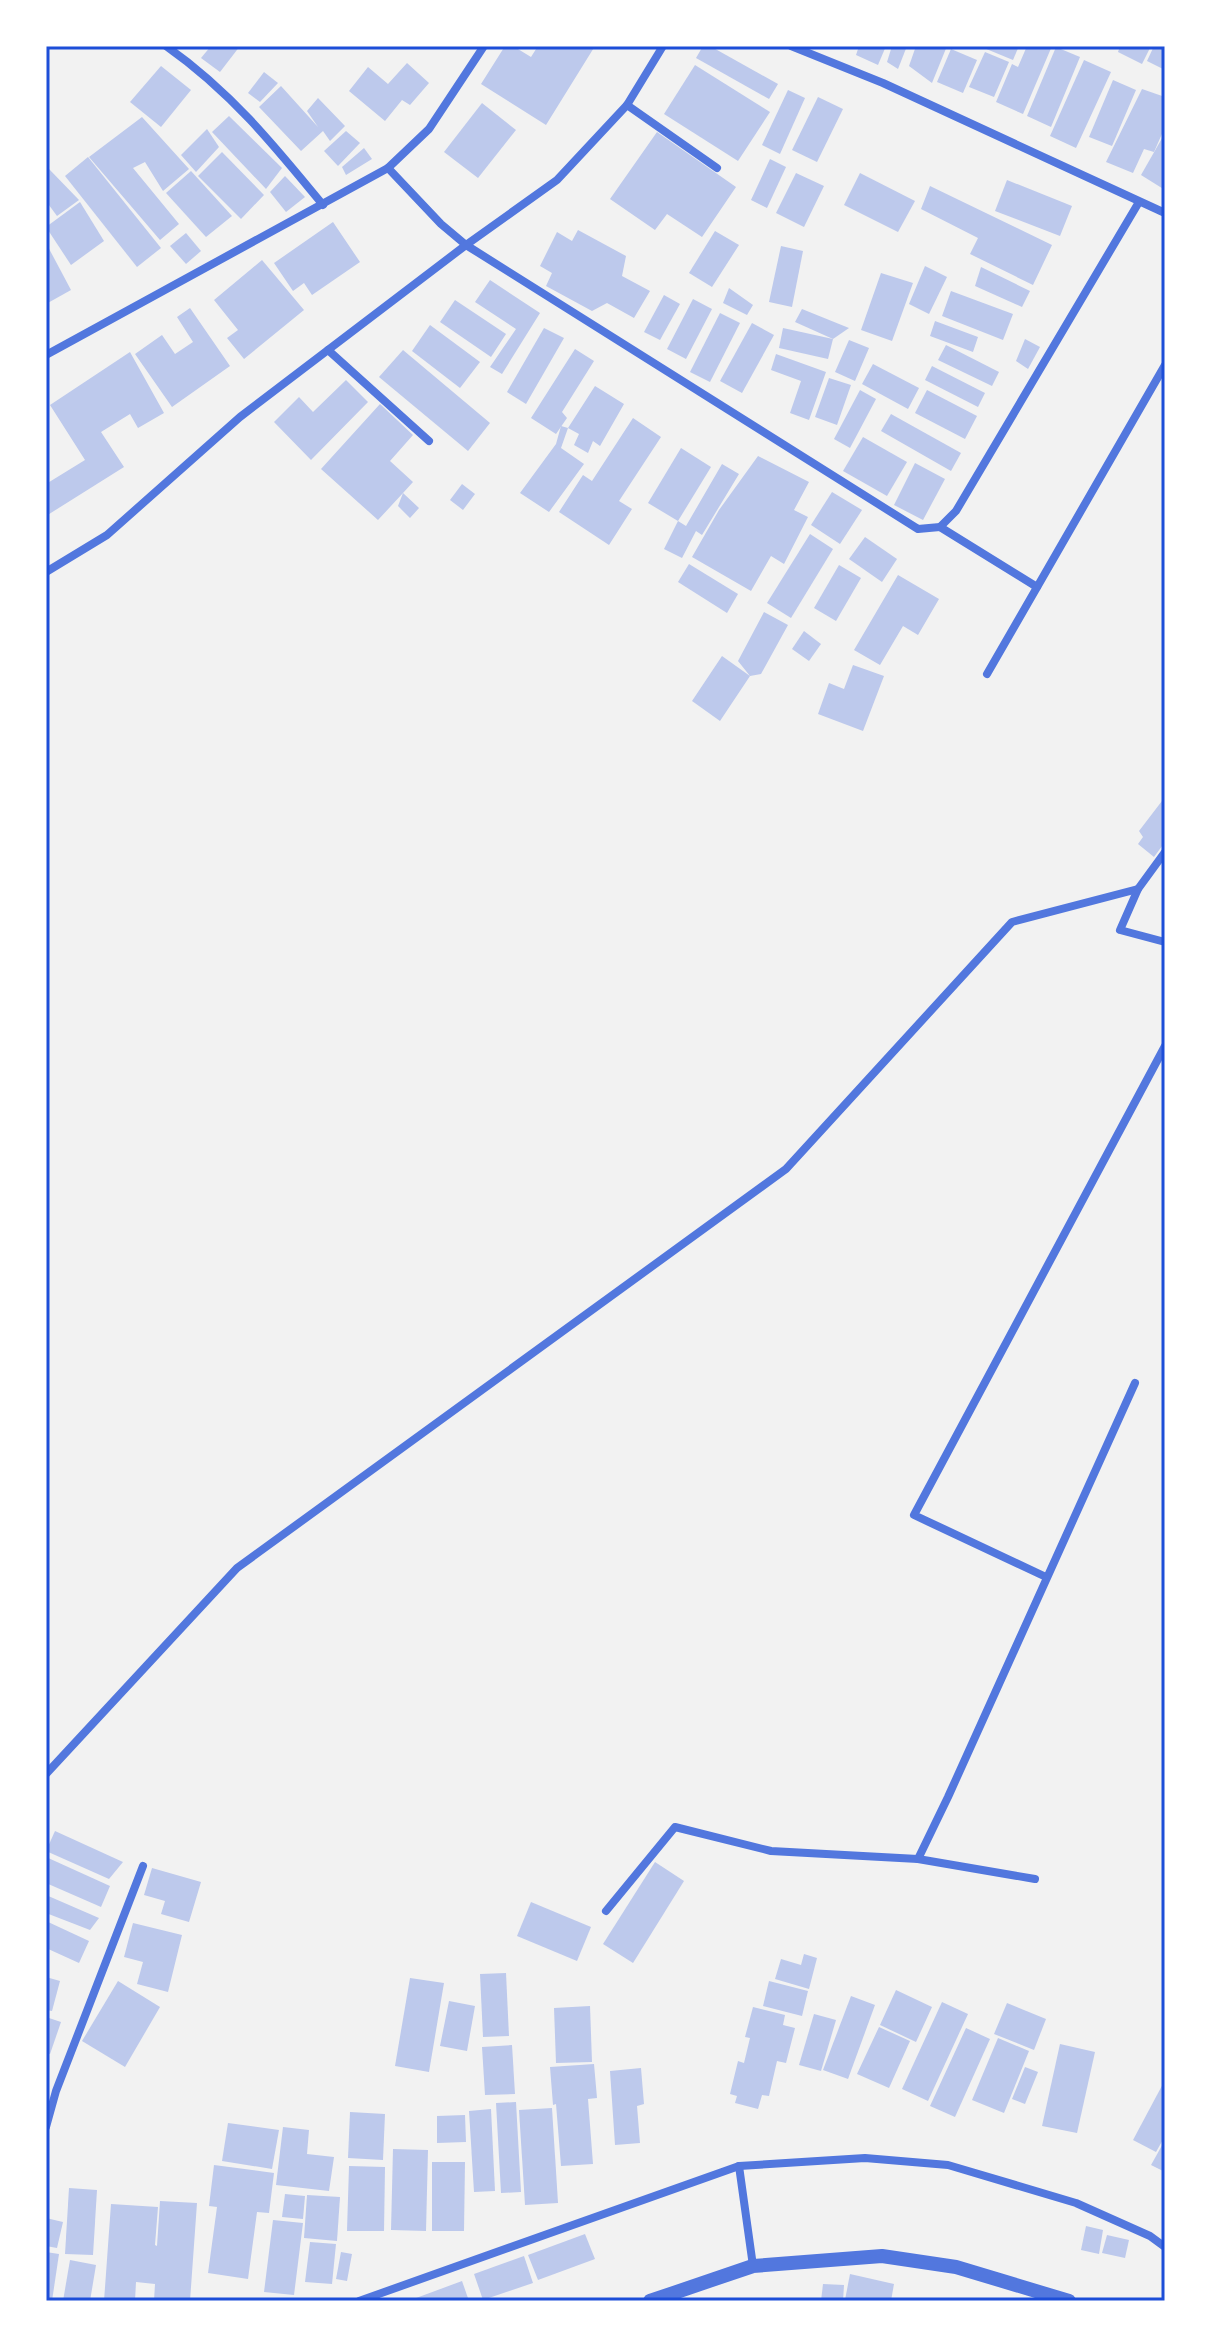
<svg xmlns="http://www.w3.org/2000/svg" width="1211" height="2347" font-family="Raleway,sans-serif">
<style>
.building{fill:#bdc9ec}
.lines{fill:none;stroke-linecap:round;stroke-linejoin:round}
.minor{stroke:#5277de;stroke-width:8}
.tertiary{stroke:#5277de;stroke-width:14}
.neatline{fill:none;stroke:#1d4ed8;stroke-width:3}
</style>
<rect width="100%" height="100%" fill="#f2f2f2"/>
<g class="building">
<path d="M211 46H240L220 72 201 58Z"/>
<path d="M505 46H513L531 57 538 46H595L546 125 481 84Z"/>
<path d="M703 46H710L778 84 769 99 696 58Z"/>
<path d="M859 46H886L878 65 856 55Z"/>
<path d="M892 46H907L898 69 887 62Z"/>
<path d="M916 46H947L932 83 909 66Z"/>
<path d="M979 46H1019L1013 60Z"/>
<path d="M1027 46H1052L1023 114 996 102 1012 64 1018 67Z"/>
<path d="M1120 46H1151L1142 64 1118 52Z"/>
<path d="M1154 46H1165V70L1147 61Z"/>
<path d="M1056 47 1080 57 1051 127 1027 116Z"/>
<path d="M951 49 977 60 963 93 937 82Z"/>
<path d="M985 52 1009 62 994 97 969 87Z"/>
<path d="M1084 60 1111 72 1076 148 1050 136Z"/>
<path d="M407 63 429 83 410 105 402 100 385 121 349 91 368 67 388 84Z"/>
<path d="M695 65 770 112 738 161 664 114Z"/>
<path d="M161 66 191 90 161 127 130 102Z"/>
<path d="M264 72 278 83 260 102 248 93Z"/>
<path d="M1113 80 1136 90 1112 146 1089 137Z"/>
<path d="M281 86 318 127 307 111 318 98 345 126 330 141 323 131 301 151 259 107Z"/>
<path d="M1142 89 1165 97V127L1154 152 1144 149 1133 173 1106 162Z"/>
<path d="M788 90 805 98 780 154 762 145Z"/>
<path d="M818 97 843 109 817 162 792 150Z"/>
<path d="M482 103 516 130 478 178 444 152Z"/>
<path d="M229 116 282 168 266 189 212 132Z"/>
<path d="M142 117 189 169 163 191 145 162 133 168 179 224 160 240 89 157Z"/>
<path d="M207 129 219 147 196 172 181 155Z"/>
<path d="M346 131 360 143 338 166 324 151Z"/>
<path d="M657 132 736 187 702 237 667 214 655 230 610 199Z"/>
<path d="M1165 133V190L1141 175Z"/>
<path d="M364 148 372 159 346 175 342 167Z"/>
<path d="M222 152 264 195 241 219 198 176Z"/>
<path d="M88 157 161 248 137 267 65 176Z"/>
<path d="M770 159 786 167 767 208 751 200Z"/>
<path d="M48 168 79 200 57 216 46 201Z"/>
<path d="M191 171 232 216 206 237 166 193Z"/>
<path d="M796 173 824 186 804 227 776 213Z"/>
<path d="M860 173 915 201 898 232 844 205Z"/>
<path d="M285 176 305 197 286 212 270 192Z"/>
<path d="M1007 180 1072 206 1060 236 995 211Z"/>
<path d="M930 186 1052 245 1033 285 970 254 978 238 921 209Z"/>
<path d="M80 202 104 241 71 265 46 227Z"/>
<path d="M333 222 360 262 312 295 304 283 293 291 274 263Z"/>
<path d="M578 230 626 256 622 276 650 291 634 318 607 303 592 311 546 286 552 273 540 266 557 232 572 241Z"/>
<path d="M715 231 739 245 712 287 689 273Z"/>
<path d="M186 233 201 251 186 264 170 246Z"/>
<path d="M46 243 71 290 46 304Z"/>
<path d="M781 246 803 251 792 307 769 302Z"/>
<path d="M262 260 304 310 244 359 227 338 238 330 214 300Z"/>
<path d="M925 266 947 277 929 314 909 304Z"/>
<path d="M981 267 1030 291 1022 307 975 286Z"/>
<path d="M881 273 913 283 892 341 861 330Z"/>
<path d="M490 280 540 313 502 374 490 367 516 329 475 302Z"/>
<path d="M729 288 753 305 747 315 723 303Z"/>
<path d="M951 291 1013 314 1003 340 942 316Z"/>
<path d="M664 295 680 304 660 340 644 332Z"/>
<path d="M693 299 712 309 686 359 667 349Z"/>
<path d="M455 300 506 334 491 357 440 322Z"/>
<path d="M190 308 230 366 172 407 135 354 162 335 175 354 193 342 177 317Z"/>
<path d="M802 309 849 328 833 339 795 322Z"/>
<path d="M720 313 740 323 710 382 690 372Z"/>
<path d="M935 321 978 337 973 352 930 336Z"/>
<path d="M752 323 774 335 742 393 720 381Z"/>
<path d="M430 325 480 362 460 388 412 351Z"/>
<path d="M544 328 564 338 526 404 507 392Z"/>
<path d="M783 328 833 339 828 359 779 348Z"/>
<path d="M1025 339 1040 347 1028 369 1016 361Z"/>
<path d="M849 340 869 348 855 381 835 372Z"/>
<path d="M946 345 999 372 992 386 938 360Z"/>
<path d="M575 349 594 361 562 412 567 418 556 434 531 418Z"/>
<path d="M403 350 490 423 468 451 379 377Z"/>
<path d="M130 352 164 413 138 428 130 414 101 432 124 467 46 516V484L85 460 50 405Z"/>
<path d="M776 354 826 372 809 420 790 413 801 381 771 370Z"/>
<path d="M873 364 919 388 908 409 862 384Z"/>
<path d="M932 366 985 393 978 407 925 380Z"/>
<path d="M829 378 851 385 837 425 815 417Z"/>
<path d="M346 380 368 402 311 460 274 422 299 397 313 412Z"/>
<path d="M595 386 624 404 600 446 593 441 588 453 574 445 579 434 568 428Z"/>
<path d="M860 390 876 399 850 448 834 439Z"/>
<path d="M927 390 977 416 965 439 915 413Z"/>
<path d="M380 404 413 435 390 461 413 482 403 493 419 508 410 518 398 506 403 493 378 520 321 469Z"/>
<path d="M891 414 961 453 951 471 881 431Z"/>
<path d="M633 418 661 437 619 501 632 509 609 545 559 512 583 475 592 481Z"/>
<path d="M561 426 568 428 561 448 584 464 549 512 520 493 556 444Z"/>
<path d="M863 437 907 462 887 496 843 471Z"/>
<path d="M681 448 711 467 678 521 648 503Z"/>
<path d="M758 456 809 482 794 510 808 517 784 564 771 556 751 591 692 557 719 510Z"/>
<path d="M915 463 945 479 923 520 894 505Z"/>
<path d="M722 464 739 474 702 535 696 531 682 558 664 549 678 521 686 526Z"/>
<path d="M462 484 475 494 463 510 450 500Z"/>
<path d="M832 492 862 510 840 544 811 525Z"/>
<path d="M810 534 833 549 791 618 767 603Z"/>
<path d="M865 537 897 559 882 582 849 559Z"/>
<path d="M689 564 738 594 727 613 678 582Z"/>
<path d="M839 565 861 578 836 621 814 608Z"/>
<path d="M898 575 939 599 918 635 903 626 880 665 854 650Z"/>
<path d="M764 612 788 625 761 674 750 676 720 721 692 701 722 656 750 676 738 661Z"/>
<path d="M804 631 821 644 809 661 792 649Z"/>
<path d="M853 665 884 676 863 731 818 714 829 683 844 689Z"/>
<path d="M1165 797V842L1154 857 1138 844 1143 837 1139 831Z"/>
<path d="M55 1831 123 1862 109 1879 46 1851Z"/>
<path d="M46 1857 110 1886 101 1907 46 1883Z"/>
<path d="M655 1862 684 1881 633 1963 603 1944Z"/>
<path d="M152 1868 201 1882 189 1922 161 1914 165 1901 144 1895Z"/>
<path d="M46 1895 99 1918 90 1930 46 1913Z"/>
<path d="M531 1902 591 1927 577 1961 517 1936Z"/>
<path d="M46 1921 89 1941 79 1963 46 1948Z"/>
<path d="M133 1923 182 1935 168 1992 137 1984 143 1962 124 1957Z"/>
<path d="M804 1954 817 1958 809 1989 775 1979 781 1959 801 1965Z"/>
<path d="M506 1973 509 2036 483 2037 480 1974Z"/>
<path d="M46 1977 60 1981 52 2011 46 2010Z"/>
<path d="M410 1978 444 1983 429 2072 395 2066Z"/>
<path d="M118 1981 160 2007 125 2067 82 2041Z"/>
<path d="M769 1981 808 1991 802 2016 763 2006Z"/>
<path d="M896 1990 932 2007 916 2042 880 2025Z"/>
<path d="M851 1996 875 2005 848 2079 823 2070Z"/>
<path d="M449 2001 475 2006 467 2051 440 2046Z"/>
<path d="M942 2002 968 2014 928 2101 902 2089Z"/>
<path d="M1007 2003 1046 2019 1034 2050 994 2034Z"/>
<path d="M590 2006 592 2062 556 2063 554 2008Z"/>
<path d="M753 2007 785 2015 783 2025 795 2028 786 2063 777 2061 769 2096 762 2095 758 2109 735 2103 737 2096 730 2094 738 2061 744 2063 750 2038 745 2037Z"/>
<path d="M814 2014 836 2020 821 2071 799 2065Z"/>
<path d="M46 2017 61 2022 50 2054 46 2053Z"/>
<path d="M879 2027 910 2041 889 2088 857 2074Z"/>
<path d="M966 2028 990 2039 955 2117 930 2106Z"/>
<path d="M998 2038 1029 2051 1004 2113 972 2100Z"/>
<path d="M1060 2044 1095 2052 1077 2133 1042 2126Z"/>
<path d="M512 2045 515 2094 485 2095 482 2047Z"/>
<path d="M594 2064 597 2098 588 2099 593 2164 561 2166 556 2104 553 2105 550 2067Z"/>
<path d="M1025 2067 1038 2072 1025 2104 1012 2099Z"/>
<path d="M641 2068 644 2104 637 2106 640 2143 615 2145 610 2071Z"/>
<path d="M1165 2080V2136L1156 2152 1133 2140Z"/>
<path d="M516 2102 521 2192 501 2193 496 2103Z"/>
<path d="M552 2108 558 2203 525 2205 519 2110Z"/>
<path d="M491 2109 495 2191 474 2192 469 2111Z"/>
<path d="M350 2112 385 2114 383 2160 348 2158Z"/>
<path d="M465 2115 466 2142 437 2143V2116Z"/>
<path d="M228 2123 279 2130 272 2169 222 2161Z"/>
<path d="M283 2127 309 2130 307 2154 334 2157 329 2191 276 2185Z"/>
<path d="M1165 2140V2172L1151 2165Z"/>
<path d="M393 2149 428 2150 426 2231 391 2230Z"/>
<path d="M432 2162H465L464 2231H432Z"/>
<path d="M214 2165 274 2173 269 2213 257 2212 248 2279 208 2273 217 2207 209 2206Z"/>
<path d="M349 2166 385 2167 384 2231H347Z"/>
<path d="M69 2188 97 2190 93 2255 65 2254Z"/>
<path d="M285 2194 305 2196 303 2219 282 2217Z"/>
<path d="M307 2195 340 2197 337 2241 304 2238Z"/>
<path d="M160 2201 197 2203 190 2301H154L155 2284 136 2282 135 2301H104L111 2204 158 2207 155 2245 157 2246Z"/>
<path d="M46 2218 63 2222 57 2248 46 2246Z"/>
<path d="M273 2220 303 2223 294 2295 264 2292Z"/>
<path d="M1086 2226 1103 2230 1099 2254 1081 2250Z"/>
<path d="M585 2234 595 2259 538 2280 528 2255Z"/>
<path d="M1107 2235 1129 2240 1125 2258 1102 2253Z"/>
<path d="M310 2242 336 2244 332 2284 305 2282Z"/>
<path d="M46 2252 59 2254 52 2301H46Z"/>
<path d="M341 2252 352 2254 347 2281 336 2279Z"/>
<path d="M524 2256 533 2283 483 2300 474 2274Z"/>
<path d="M70 2260 96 2265 90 2301H63Z"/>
<path d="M850 2274 894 2284 891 2301 845 2300Z"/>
<path d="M462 2281 469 2301H408Z"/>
<path d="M823 2284 844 2285 843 2301H821Z"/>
</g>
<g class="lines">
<g class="minor">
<path d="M166 46C230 91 274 145 323 205"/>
<path d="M791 46 883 83 1165 213"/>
<path d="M627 105 717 168"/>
<path d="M388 168 441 224 466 245 918 529 940 527 956 511 1139 202"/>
<path d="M328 350 429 441"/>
<path d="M46 355 388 168 429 129 484 46"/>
<path d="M940 527 1037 587"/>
<path d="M46 572 107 535 240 417 466 245 557 180 627 105 663 46"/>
<path d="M987 674 1165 365"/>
<path d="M1138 889 1120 930 1165 942"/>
<path d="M1046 1577 914 1515 1165 1046"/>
<path d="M46 1774 237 1568 786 1169 1012 922 1138 889 1165 852"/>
<path d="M1035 1879 918 1859 948 1797 1135 1383"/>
<path d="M606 1911 675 1827 771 1851 918 1859"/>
<path d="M46 2127 56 2091 143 1866"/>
<path d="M739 2166 753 2266"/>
<path d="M359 2301 739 2166 865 2158 948 2165 1076 2203 1150 2236 1165 2247"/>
</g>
<path class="tertiary" d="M650 2301 753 2266 882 2256 956 2267 1069 2301"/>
</g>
<rect width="1211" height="2347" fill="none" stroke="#ffffff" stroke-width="96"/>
<rect x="48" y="48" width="1115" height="2251" class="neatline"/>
</svg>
